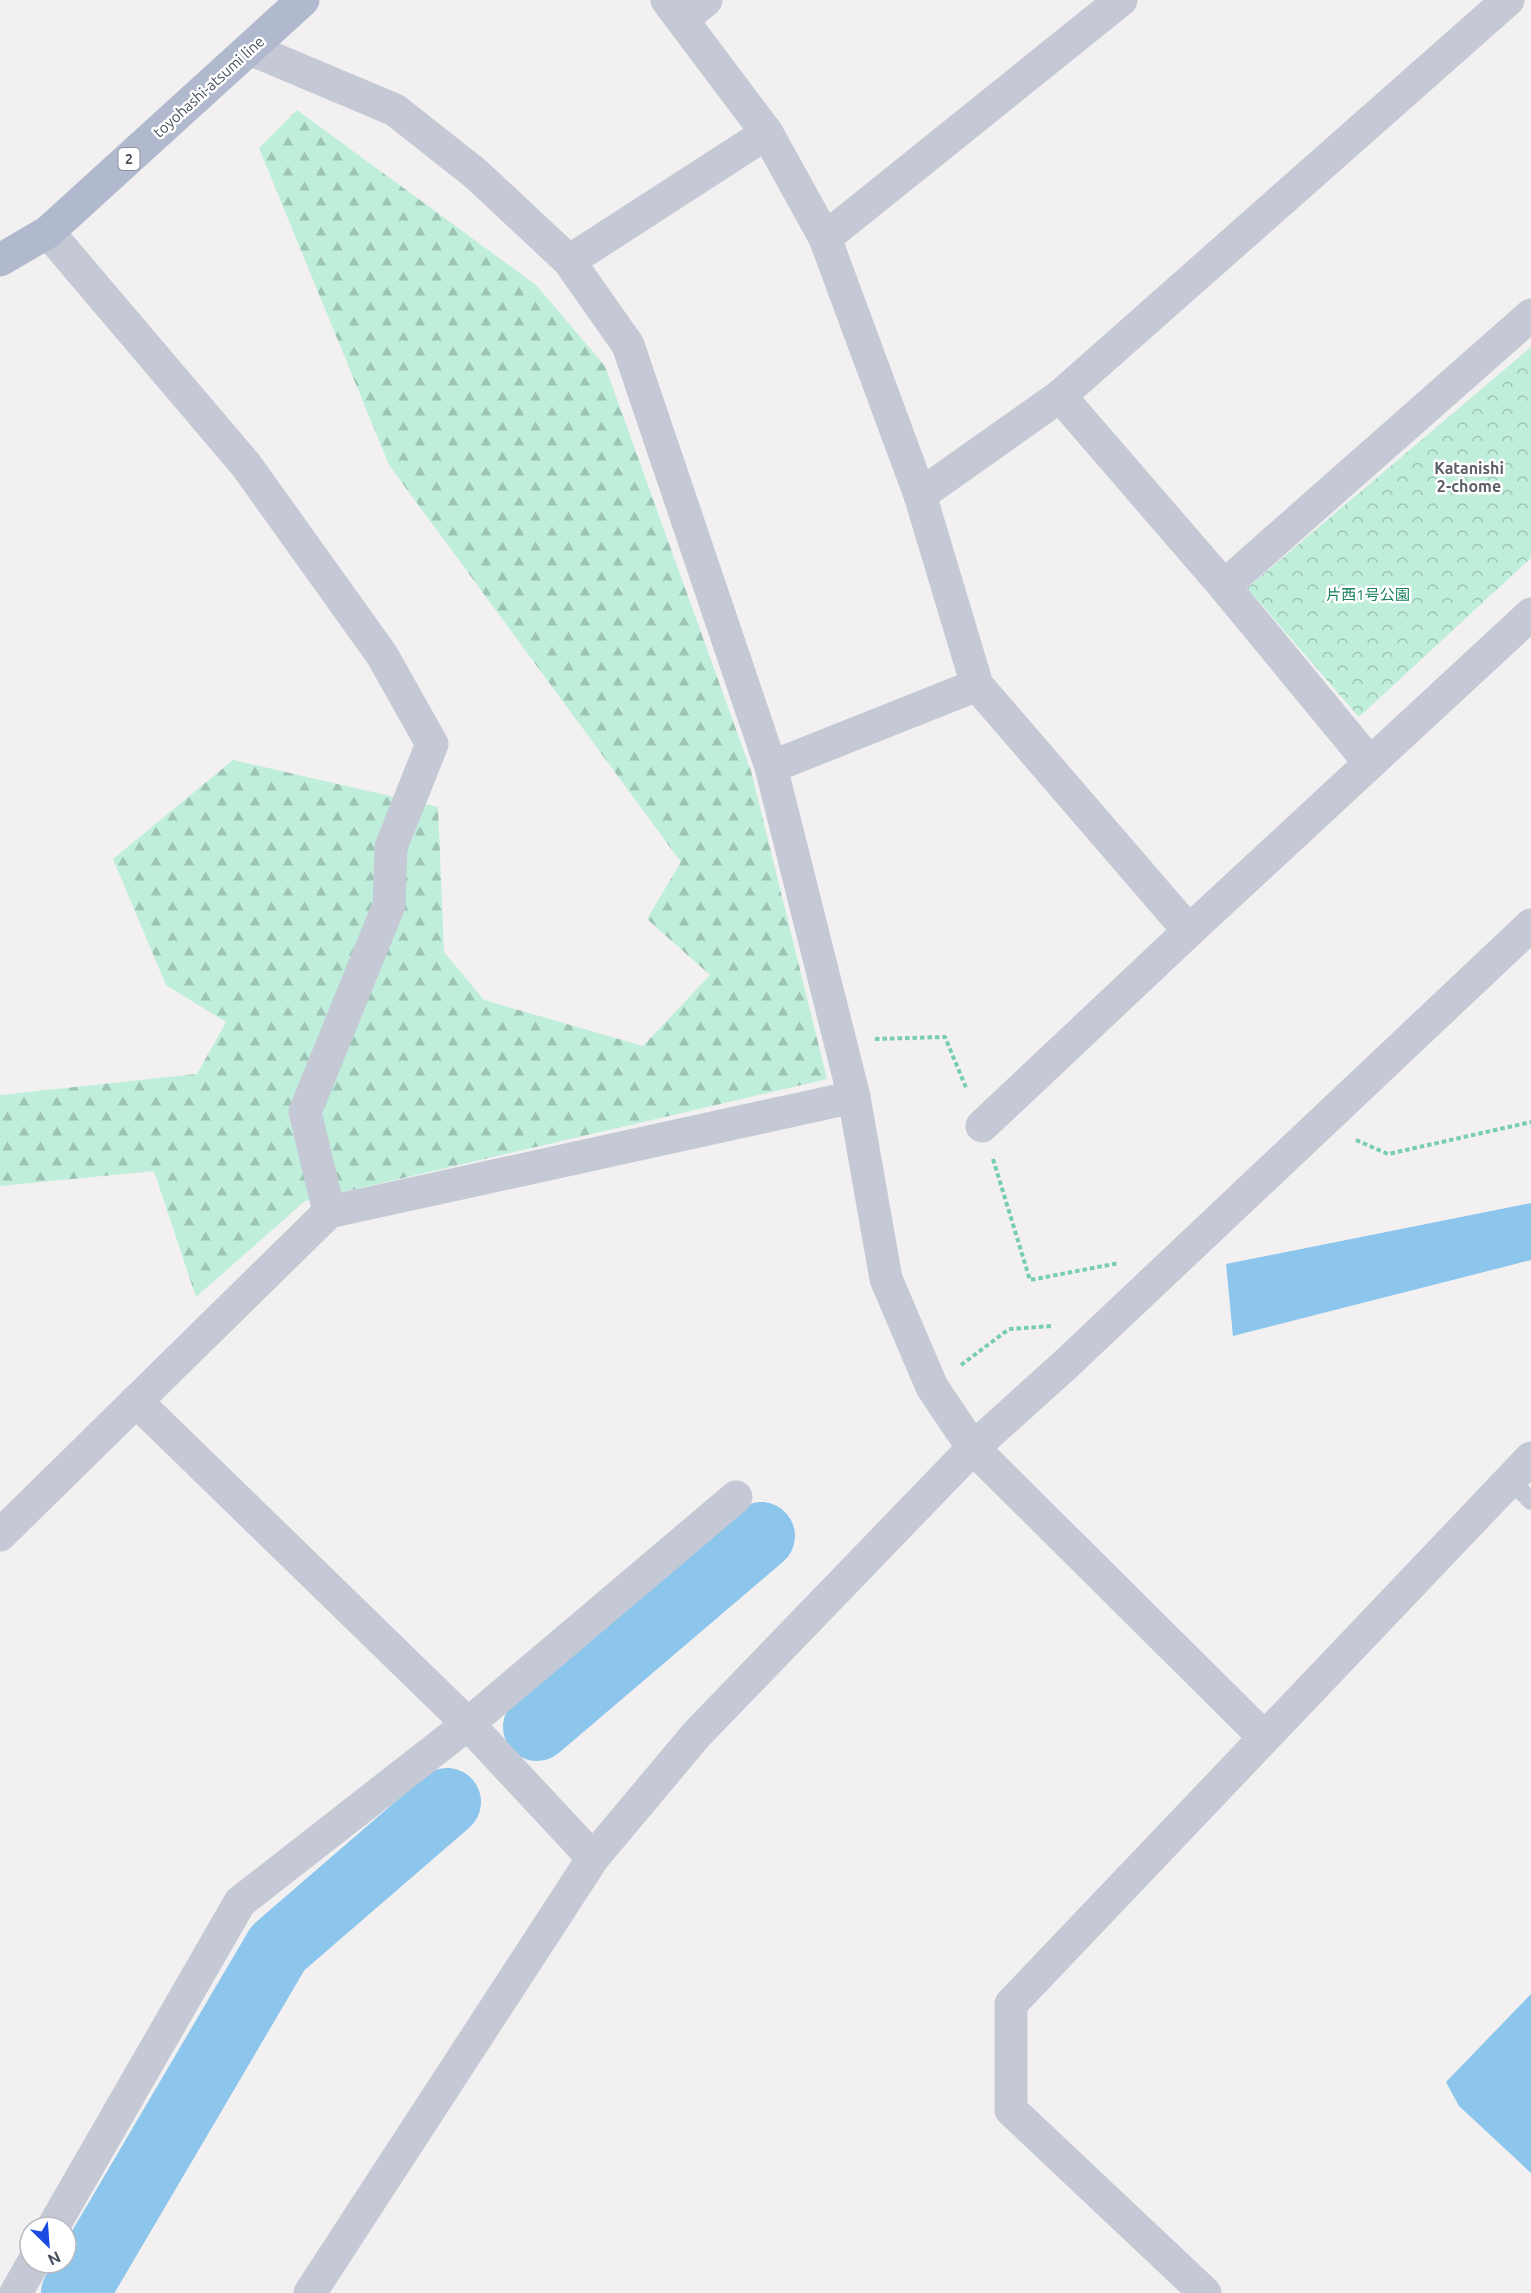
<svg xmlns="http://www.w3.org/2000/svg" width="1531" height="2293" font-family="Ubuntu,'Noto Sans JP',sans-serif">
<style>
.forest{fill:url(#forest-firs)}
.park{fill:url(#park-crowns)}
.water{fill:#8cc6ec}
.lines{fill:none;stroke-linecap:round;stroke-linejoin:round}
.river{stroke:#8cc6ec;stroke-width:68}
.path{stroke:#77cdb3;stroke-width:4;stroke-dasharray:4.5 3;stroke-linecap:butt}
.service{stroke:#c4c9d5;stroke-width:18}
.minor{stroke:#c4c9d5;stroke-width:33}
.tertiary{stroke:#c4c9d5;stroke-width:33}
.primary{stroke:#b0b9ce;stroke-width:33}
.labels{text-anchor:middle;stroke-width:5;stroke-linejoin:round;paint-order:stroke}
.shield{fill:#fff;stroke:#7f848e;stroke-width:1.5}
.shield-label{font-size:14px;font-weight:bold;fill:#484f5d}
.street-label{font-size:15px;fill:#484f5d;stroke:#fff}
.park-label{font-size:15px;fill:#18805f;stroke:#fff}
.neighbourhood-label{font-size:16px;font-weight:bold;fill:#5c5f65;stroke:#fff}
</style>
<defs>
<pattern id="forest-firs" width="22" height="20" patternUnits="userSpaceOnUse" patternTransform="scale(1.5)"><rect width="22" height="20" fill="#bfefdb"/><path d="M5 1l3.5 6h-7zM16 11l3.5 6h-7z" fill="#9dc4b5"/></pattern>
<pattern id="park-crowns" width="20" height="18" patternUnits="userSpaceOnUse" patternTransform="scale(1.5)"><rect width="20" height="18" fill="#bfefdb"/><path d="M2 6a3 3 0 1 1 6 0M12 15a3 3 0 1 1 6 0" fill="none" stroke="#9dc4b5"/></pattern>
</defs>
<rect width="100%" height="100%" fill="#f2f0f0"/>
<path class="forest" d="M297 110 536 285 605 366 751 771 827 1079 305 1201 196 1297 154 1171 0 1186V1095L197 1074 226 1022 166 985 113 859 233 760 438 807 444 952 484 1000 643 1046 710 975 647 919 681 862 389 465 259 148Z"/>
<path class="park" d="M1531 347V558L1359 717 1247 588Z"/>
<g class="water">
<path d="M1531 1203V1260L1233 1336 1226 1264Z"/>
<path d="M1531 1994V2173L1459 2106 1446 2082Z"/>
</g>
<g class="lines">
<g class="river">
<path d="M537 1727 761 1536"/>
<path d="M75 2293 278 1948 447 1802"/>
</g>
<g class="path">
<path d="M875 1039 945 1037 967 1090"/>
<path d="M1356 1140 1388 1154 1531 1122"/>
<path d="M993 1159 1030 1280 1119 1263"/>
<path d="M961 1365 1009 1329 1052 1326"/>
</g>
<path class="service" d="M1510 1480 1531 1501"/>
<g class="minor">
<path d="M667 0 767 133 825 238 920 495 977 685"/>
<path d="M683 19 706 0"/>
<path d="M48 232 246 465 382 655 432 744 391 847 389 905 305 1112 329 1212"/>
<path d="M825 238 1121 0"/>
<path d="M569 261 767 133"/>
<path d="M1060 396 1224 586 1370 763"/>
<path d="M920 495 1060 396 1508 0"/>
<path d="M1224 586 1531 315"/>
<path d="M771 767 977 685 1189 931 1531 614"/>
<path d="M982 1126 1189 931"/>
<path d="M136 1401 468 1724 593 1858"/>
<path d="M0 1535 329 1212 854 1097"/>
<path d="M53 2227 240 1902 468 1724 736 1497"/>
<path d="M16 2293 33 2263"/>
<path d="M1205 2293 1011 2110V2004L1531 1458"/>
</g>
<g class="tertiary">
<path d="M250 49 395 110 476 174 569 261 628 345 771 767 854 1097 886 1279 932 1387 973 1448 1264 1737"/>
<path d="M310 2293 593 1858 696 1735 973 1448 1065 1365 1531 925"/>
</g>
<path class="primary" d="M0 260 48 232 303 0"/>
</g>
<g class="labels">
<rect class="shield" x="118.5" y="148" width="21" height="22" rx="4.5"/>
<g class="shield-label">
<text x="129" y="164">2</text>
</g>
<g class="street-label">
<text transform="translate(209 87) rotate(-42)" y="5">toyohashi-atsumi line</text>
</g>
<g class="park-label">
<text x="1368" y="600">片西1号公園</text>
</g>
<g class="neighbourhood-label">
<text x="1469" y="474">Katanishi<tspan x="1469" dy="18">2-chome</tspan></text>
</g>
</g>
<g transform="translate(48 2245) rotate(155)"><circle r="28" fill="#ffffff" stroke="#b6b9be" stroke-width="1.5"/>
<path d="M0-4.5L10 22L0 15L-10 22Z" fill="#1a4be2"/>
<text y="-9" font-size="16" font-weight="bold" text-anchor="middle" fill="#484f5d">N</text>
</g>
</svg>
